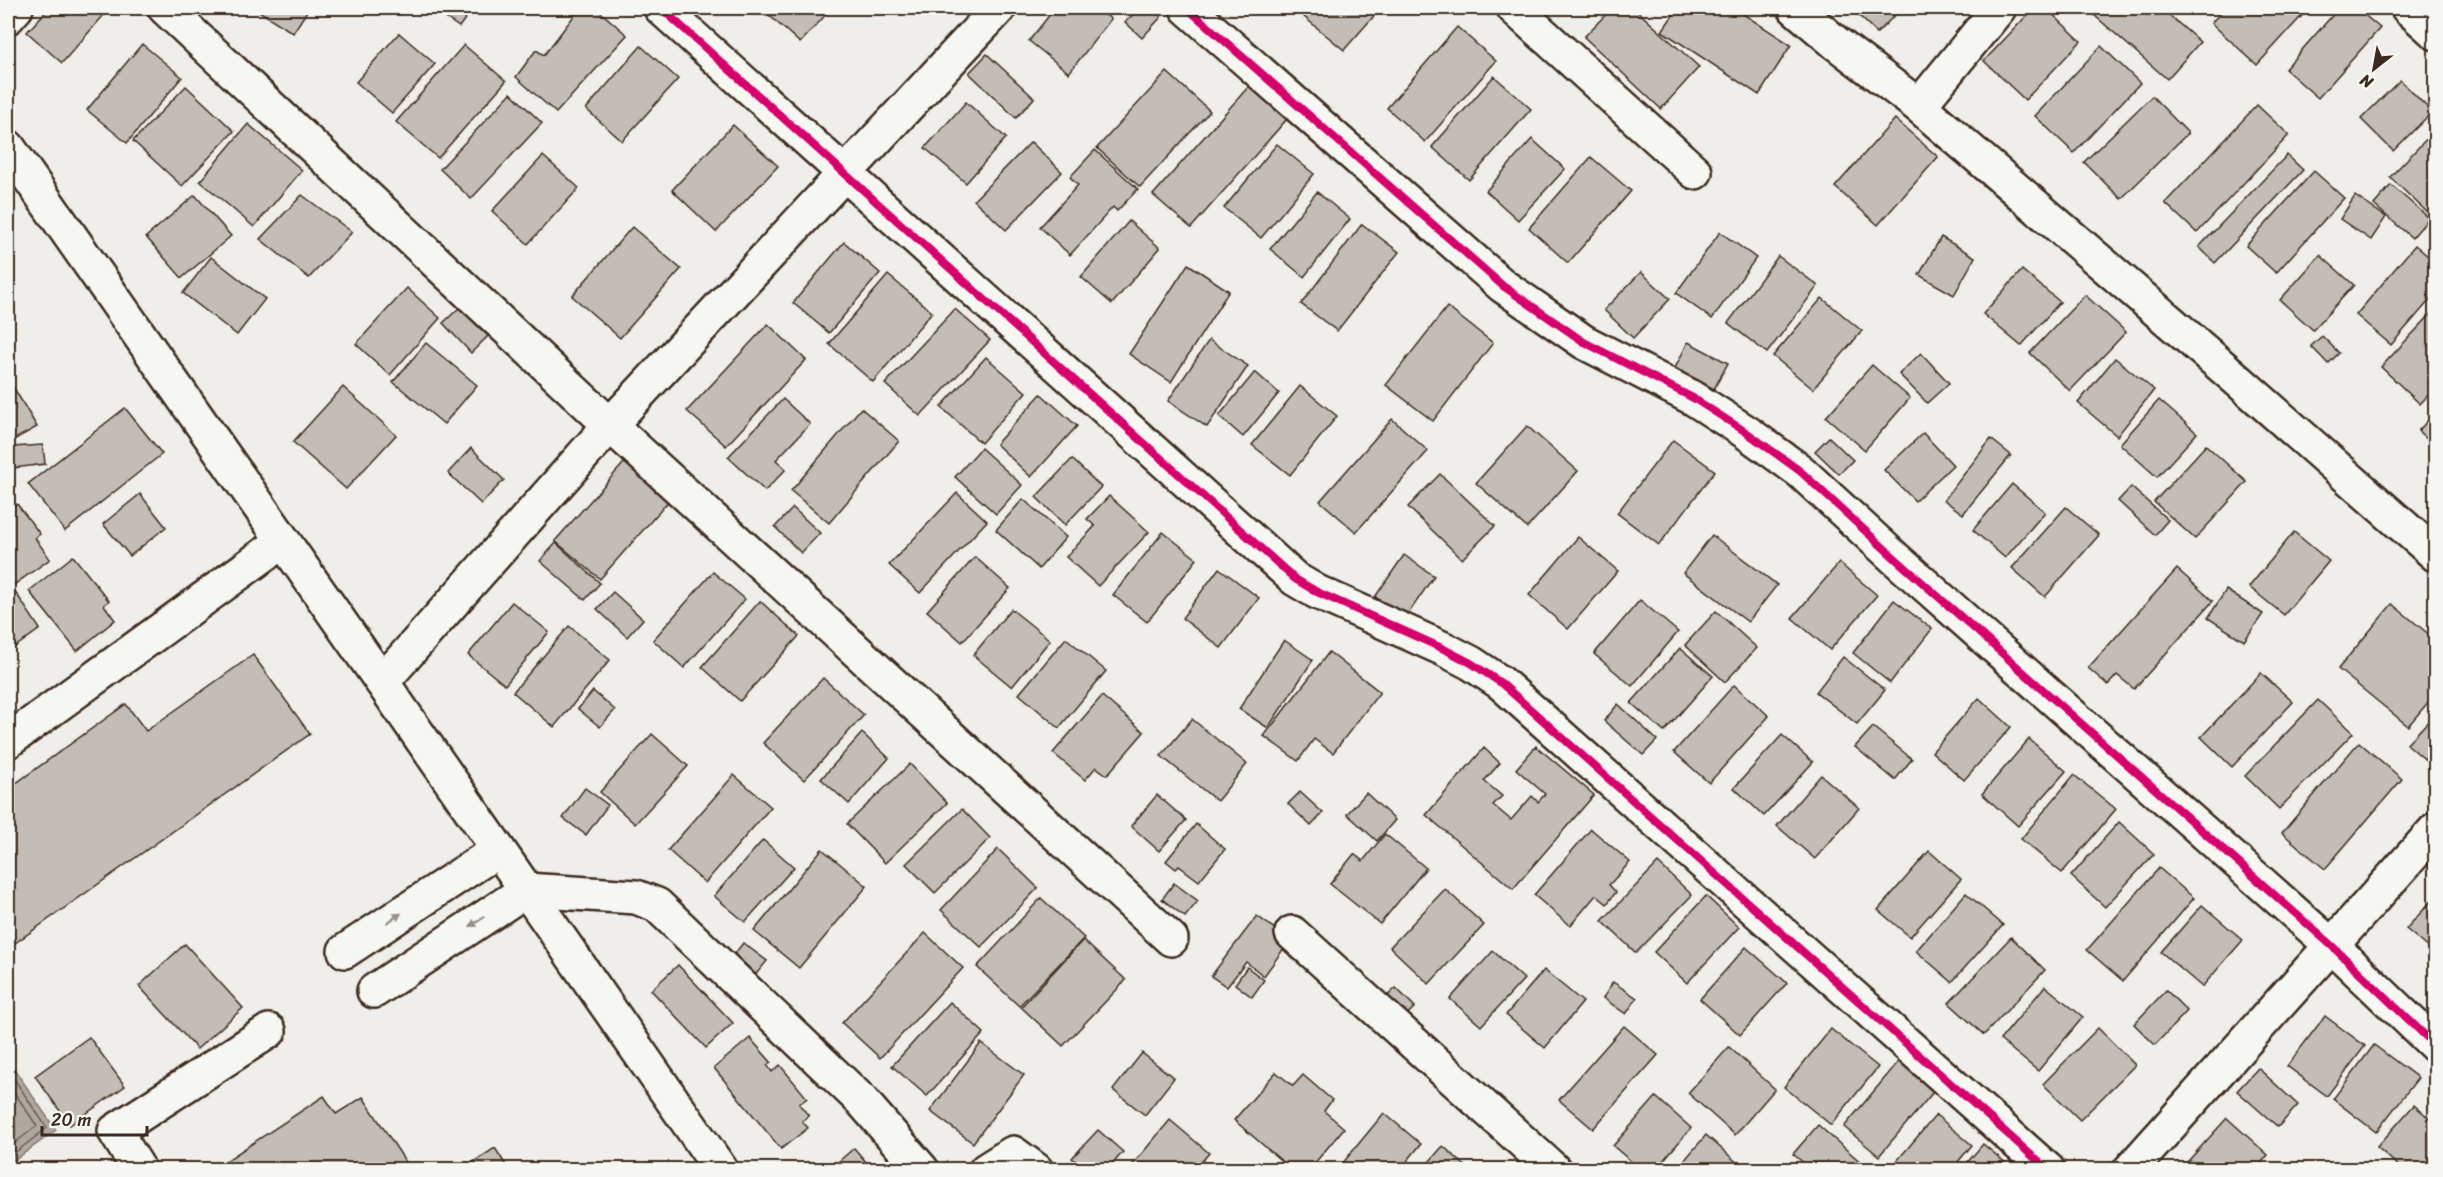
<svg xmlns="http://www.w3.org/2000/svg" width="2443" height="1177" font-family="Sriracha,sans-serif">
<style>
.water{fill:#afa8a1;stroke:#81766d;stroke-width:1.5}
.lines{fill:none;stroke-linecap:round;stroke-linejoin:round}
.shore{stroke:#695c52;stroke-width:1.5}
.building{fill:#c2bdb7;stroke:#3b2a1e;stroke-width:1.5}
.minor-casing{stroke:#3b2a1e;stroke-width:38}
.minor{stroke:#f6f6f2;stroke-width:33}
.cycleway-casing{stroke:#f6f6f2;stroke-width:11}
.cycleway{stroke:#d6006c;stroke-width:8}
.oneway{fill:#989088}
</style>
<rect width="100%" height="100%" fill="#efeeea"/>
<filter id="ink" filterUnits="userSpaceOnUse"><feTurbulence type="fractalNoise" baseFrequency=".0167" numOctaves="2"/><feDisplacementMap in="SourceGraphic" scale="12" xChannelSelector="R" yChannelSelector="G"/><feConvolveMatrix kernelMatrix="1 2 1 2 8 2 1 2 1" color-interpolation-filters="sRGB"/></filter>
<g filter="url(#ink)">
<path class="water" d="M8 1060 56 1130 8 1165Z"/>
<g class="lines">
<g class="shore">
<path d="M8 1070 47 1128 8 1158"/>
<path d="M8 1083 37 1126 8 1148"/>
</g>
</g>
<g class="building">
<path d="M49 8H110L62 63 27 32Z"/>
<path d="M261 8H309L293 33 259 11Z"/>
<path d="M431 8H473L459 27Z"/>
<path d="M580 8H596L627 35 556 113 516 77 536 50 544 55Z"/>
<path d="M761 8H832L800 43Z"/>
<path d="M1055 8H1096L1111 19 1069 73 1029 41Z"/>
<path d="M1140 8H1151L1161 17 1142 38 1125 22Z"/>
<path d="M1312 8H1381L1344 50 1304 17Z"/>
<path d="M1612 8H1634L1699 67 1661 109 1584 37Z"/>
<path d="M1678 8H1734L1791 45 1759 95 1662 31Z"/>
<path d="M1851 8H1902L1877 33Z"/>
<path d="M2034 8H2046L2081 41 2025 100 1984 61Z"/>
<path d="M2086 8H2161L2200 42 2167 79Z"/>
<path d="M2225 8H2309L2257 65 2211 23Z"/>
<path d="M2339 8H2356L2380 28 2318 98 2285 69Z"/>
<path d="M1457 27 1496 61 1425 142 1387 108Z"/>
<path d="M399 33 435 64 392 113 356 82Z"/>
<path d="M142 44 182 77 127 143 87 110Z"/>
<path d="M464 45 506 81 438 158 396 122Z"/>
<path d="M641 46 678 79 622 141 586 109Z"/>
<path d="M2101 46 2140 83 2074 153 2035 116Z"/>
<path d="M987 54 1034 98 1016 118 969 73Z"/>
<path d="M1167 72 1210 111 1140 187 1097 148Z"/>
<path d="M1494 76 1531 109 1469 180 1432 147Z"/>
<path d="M2400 80 2432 112 2393 151 2361 119Z"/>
<path d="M186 86 234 131 182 186 133 141Z"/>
<path d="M1249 86 1287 119 1191 228 1153 195Z"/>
<path d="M511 93 542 123 471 199 440 169Z"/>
<path d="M2152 96 2188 133 2121 199 2084 162Z"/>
<path d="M966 102 1006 138 966 183 925 148Z"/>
<path d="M2257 105 2289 135 2197 233 2165 203Z"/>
<path d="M1895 119 1938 157 1878 225 1835 187Z"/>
<path d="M248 124 302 170 254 227 200 181Z"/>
<path d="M733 125 778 166 716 232 672 190Z"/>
<path d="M2436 129V209L2430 215 2390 177Z"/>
<path d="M1532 139 1565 169 1518 220 1486 191Z"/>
<path d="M1031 142 1062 172 1006 230 974 200Z"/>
<path d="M1277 144 1314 174 1261 238 1224 208Z"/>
<path d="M1095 150 1138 189 1117 211 1113 207 1070 255 1040 227 1078 185 1070 177Z"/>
<path d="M2287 155 2303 170 2215 263 2199 247Z"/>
<path d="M543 156 579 188 528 244 492 211Z"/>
<path d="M1591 157 1631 191 1568 263 1529 228Z"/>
<path d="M2314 171 2344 198 2276 273 2246 246Z"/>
<path d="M2391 185 2429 218 2412 238 2374 205Z"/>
<path d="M1317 192 1350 219 1304 277 1270 249Z"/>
<path d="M195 195 231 236 182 278 146 237Z"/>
<path d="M302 195 352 232 309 278 260 239Z"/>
<path d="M2355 196 2386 217 2371 240 2340 219Z"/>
<path d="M1129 221 1160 248 1112 304 1081 277Z"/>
<path d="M1362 224 1399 252 1337 331 1301 304Z"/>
<path d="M632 227 681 269 620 338 572 296Z"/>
<path d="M1720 232 1756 258 1712 319 1676 293Z"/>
<path d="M1941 237 1975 257 1954 295 1919 275Z"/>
<path d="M844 242 880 273 829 333 793 303Z"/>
<path d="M2415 245 2436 263V293L2391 345 2356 315Z"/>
<path d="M2320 255 2354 285 2313 330 2280 300Z"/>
<path d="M1778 256 1818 286 1767 353 1728 323Z"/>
<path d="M211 257 265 299 237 335 183 293Z"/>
<path d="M1188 264 1229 291 1171 382 1129 354Z"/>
<path d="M2022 270 2060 302 2021 346 1983 314Z"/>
<path d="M1641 272 1670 299 1633 338 1604 310Z"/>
<path d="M888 275 932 312 873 382 829 344Z"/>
<path d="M407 288 440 318 390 375 356 344Z"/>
<path d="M2085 295 2126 332 2070 391 2030 353Z"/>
<path d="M1822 298 1862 331 1813 389 1773 356Z"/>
<path d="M460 307 488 336 471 353 443 323Z"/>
<path d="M1447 307 1493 343 1433 421 1386 385Z"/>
<path d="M955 309 990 340 920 416 885 384Z"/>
<path d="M2436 309V387L2420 404 2381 367Z"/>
<path d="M768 324 806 360 726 446 687 411Z"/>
<path d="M2322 336 2339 353 2328 364 2311 346Z"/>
<path d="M1209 340 1248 366 1207 427 1168 401Z"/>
<path d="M1688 342 1728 363 1714 389 1675 368Z"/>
<path d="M426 343 477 385 444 424 393 382Z"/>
<path d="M1921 353 1949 383 1927 403 1899 374Z"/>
<path d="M986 357 1026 392 981 443 941 407Z"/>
<path d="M2115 358 2154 390 2117 436 2078 403Z"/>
<path d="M1872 365 1910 398 1865 450 1826 417Z"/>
<path d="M1255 372 1279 393 1243 437 1219 416Z"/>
<path d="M8 378 37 427 8 443Z"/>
<path d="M1300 386 1337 416 1290 475 1252 445Z"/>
<path d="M343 387 396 435 346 489 293 442Z"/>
<path d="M1041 394 1077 426 1031 477 996 444Z"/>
<path d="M783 399 810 424 776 460 786 469 765 491 728 457Z"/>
<path d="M2159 400 2197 433 2157 477 2120 444Z"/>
<path d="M125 408 162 454 65 531 28 484Z"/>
<path d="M861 408 899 441 829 523 791 491Z"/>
<path d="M2436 412V447L2418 431Z"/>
<path d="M1392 419 1428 451 1356 532 1320 501Z"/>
<path d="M1527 426 1578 471 1527 528 1476 483Z"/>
<path d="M1923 433 1953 465 1915 501 1884 470Z"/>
<path d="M1829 437 1853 460 1839 474 1815 451Z"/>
<path d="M1991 439 2011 455 1963 514 1944 500Z"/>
<path d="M1673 440 1715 471 1659 545 1617 513Z"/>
<path d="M43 445 45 464 14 468 12 447Z"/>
<path d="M2206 445 2247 482 2195 539 2154 502Z"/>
<path d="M471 448 504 480 481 504 448 473Z"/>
<path d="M981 448 1022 485 996 514 955 477Z"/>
<path d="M630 456 674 495 600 579 555 541Z"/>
<path d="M1072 459 1101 487 1065 525 1036 497Z"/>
<path d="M1440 474 1495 526 1462 559 1408 507Z"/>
<path d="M2012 484 2045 512 2005 558 1973 530Z"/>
<path d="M2131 487 2168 520 2155 535 2118 501Z"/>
<path d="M957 493 987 521 920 593 889 565Z"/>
<path d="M140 494 166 527 130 556 103 524Z"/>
<path d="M1109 496 1149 532 1098 586 1066 557 1095 526 1087 519Z"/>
<path d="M1023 499 1066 537 1039 569 996 530Z"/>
<path d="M17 504 40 534 35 538 50 559 8 589V511Z"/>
<path d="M2066 507 2099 535 2045 597 2012 568Z"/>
<path d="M793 508 820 533 801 553 775 527Z"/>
<path d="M1163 532 1197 559 1147 622 1113 595Z"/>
<path d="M2294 532 2329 561 2284 615 2249 587Z"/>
<path d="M1712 535 1777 585 1748 622 1683 573Z"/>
<path d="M1578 537 1618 571 1568 629 1529 595Z"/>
<path d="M556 543 600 583 585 600 540 561Z"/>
<path d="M1404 555 1434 576 1406 617 1375 597Z"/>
<path d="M73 556 109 601 104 605 115 620 77 651 29 591Z"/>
<path d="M975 557 1010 588 962 642 927 611Z"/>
<path d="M1839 563 1877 595 1830 650 1792 618Z"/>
<path d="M1219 568 1259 598 1221 648 1182 618Z"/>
<path d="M2177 569 2213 601 2134 689 2117 675 2108 685 2088 668Z"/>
<path d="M713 572 745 599 684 668 653 640Z"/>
<path d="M14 590 40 629 15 647 8 637V594Z"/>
<path d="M2226 590 2263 614 2244 641 2208 618Z"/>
<path d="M613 592 643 619 627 637 597 609Z"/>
<path d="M1640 600 1678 632 1632 686 1594 654Z"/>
<path d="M1894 600 1932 629 1890 683 1853 653Z"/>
<path d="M760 601 799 636 740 701 702 667Z"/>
<path d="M512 602 549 632 505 685 468 655Z"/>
<path d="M2392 604 2436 640V648L2430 655 2436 659V693L2408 726 2338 669Z"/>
<path d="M1011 609 1050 640 1012 687 973 655Z"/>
<path d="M1716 611 1757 648 1725 682 1685 645Z"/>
<path d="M569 626 610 660 554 727 513 692Z"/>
<path d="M1066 638 1106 671 1059 728 1019 694Z"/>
<path d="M1284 640 1313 660 1268 728 1239 709Z"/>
<path d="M1680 648 1713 676 1664 732 1631 703Z"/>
<path d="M1329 652 1380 692 1333 753 1314 739 1298 761 1264 736Z"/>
<path d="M253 655 310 734 8 948V789L126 704 146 731Z"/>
<path d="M1843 657 1885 690 1857 724 1816 692Z"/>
<path d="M2261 673 2293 702 2232 767 2201 737Z"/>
<path d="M823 678 864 715 804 780 763 743Z"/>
<path d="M1734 685 1769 716 1709 783 1674 752Z"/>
<path d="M593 691 615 710 600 727 578 709Z"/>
<path d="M1102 696 1144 732 1107 775 1096 767 1085 780 1053 753Z"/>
<path d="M1979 698 2011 727 1964 780 1932 752Z"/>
<path d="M2318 700 2353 733 2279 809 2245 776Z"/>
<path d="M1618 704 1657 740 1643 755 1604 721Z"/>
<path d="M2436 713V756L2429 763 2407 744Z"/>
<path d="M1192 719 1247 764 1217 801 1161 756Z"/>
<path d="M1873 727 1912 759 1895 780 1855 747Z"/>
<path d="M862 733 889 758 849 804 821 779Z"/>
<path d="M652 734 688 766 635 824 600 792Z"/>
<path d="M1782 735 1813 762 1764 816 1734 788Z"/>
<path d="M2029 739 2066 771 2018 826 1982 794Z"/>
<path d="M2359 742 2402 779 2325 869 2282 833Z"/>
<path d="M1536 746 1594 795 1513 889 1426 815 1484 748 1500 763 1484 781 1502 796 1493 805 1511 820 1532 796 1538 802 1545 794 1516 769Z"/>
<path d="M910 764 947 803 885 863 847 824Z"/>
<path d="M734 775 771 807 705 883 668 850Z"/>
<path d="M1821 775 1859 808 1815 859 1777 826Z"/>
<path d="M2074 775 2116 809 2062 873 2021 839Z"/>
<path d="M585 788 608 805 586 835 563 818Z"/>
<path d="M1300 792 1323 813 1311 826 1288 804Z"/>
<path d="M1366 793 1395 820 1377 841 1347 814Z"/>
<path d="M1157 795 1186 820 1159 851 1131 826Z"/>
<path d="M962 809 990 838 935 893 906 864Z"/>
<path d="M2119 822 2154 854 2105 907 2071 876Z"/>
<path d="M1196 824 1225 849 1199 881 1179 866 1176 869 1166 861Z"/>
<path d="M1591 829 1630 862 1609 885 1616 892 1607 904 1596 895 1570 926 1534 895Z"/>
<path d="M1385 834 1426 868 1380 924 1330 884 1354 854 1363 861Z"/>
<path d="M763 840 794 867 745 922 714 896Z"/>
<path d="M822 849 867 886 799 968 754 931Z"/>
<path d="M998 849 1038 888 981 947 941 910Z"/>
<path d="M1929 851 1961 879 1910 937 1878 910Z"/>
<path d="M1658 863 1692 895 1636 953 1602 921Z"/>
<path d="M2159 868 2194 898 2123 981 2087 950Z"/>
<path d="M1174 883 1198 901 1185 917 1162 899Z"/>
<path d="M1445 889 1484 925 1429 984 1390 947Z"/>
<path d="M1966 893 2003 925 1952 982 1916 951Z"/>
<path d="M1706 896 1739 927 1687 983 1654 952Z"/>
<path d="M2436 896V954L2406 929Z"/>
<path d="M1041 898 1084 938 1019 1006 977 967Z"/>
<path d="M2202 905 2243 940 2202 987 2161 952Z"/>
<path d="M1257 916 1290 940 1264 976 1246 962 1227 987 1211 976Z"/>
<path d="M925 933 963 968 880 1058 842 1023Z"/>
<path d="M2011 937 2045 970 1984 1035 1949 1003Z"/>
<path d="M1083 940 1126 980 1063 1046 1021 1007Z"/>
<path d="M743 943 767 961 752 979 729 961Z"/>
<path d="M185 944 243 1008 197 1049 139 986Z"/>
<path d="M1746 947 1787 983 1740 1035 1700 999Z"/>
<path d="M1493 951 1524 979 1481 1026 1450 999Z"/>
<path d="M678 965 733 1023 706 1048 651 990Z"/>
<path d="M1247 967 1264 980 1252 997 1235 984Z"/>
<path d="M1544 970 1583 1002 1545 1048 1506 1015Z"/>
<path d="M1613 982 1637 998 1626 1014 1603 998Z"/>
<path d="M2045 986 2083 1017 2038 1071 2000 1040Z"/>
<path d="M1396 988 1415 1007 1400 1021 1381 1002Z"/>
<path d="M2166 990 2187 1011 2155 1045 2134 1024Z"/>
<path d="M950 1002 984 1033 927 1096 892 1066Z"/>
<path d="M2325 1016 2365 1046 2327 1096 2287 1066Z"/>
<path d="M1624 1026 1658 1055 1593 1129 1559 1100Z"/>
<path d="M2098 1028 2135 1065 2080 1120 2043 1084Z"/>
<path d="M1831 1029 1878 1067 1831 1125 1784 1087Z"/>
<path d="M89 1037 125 1086 70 1125 35 1076Z"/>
<path d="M750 1038 771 1062 767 1065 772 1072 780 1065 807 1098 799 1104 809 1116 802 1121 808 1128 781 1149 714 1068Z"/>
<path d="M981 1043 1024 1075 973 1143 930 1111Z"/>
<path d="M2374 1045 2418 1078 2376 1132 2333 1099Z"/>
<path d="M1729 1047 1775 1089 1735 1135 1688 1093Z"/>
<path d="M1142 1053 1174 1078 1145 1115 1113 1090Z"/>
<path d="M1899 1061 1934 1091 1879 1156 1844 1127Z"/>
<path d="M2258 1068 2298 1105 2278 1127 2237 1091Z"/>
<path d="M1276 1072 1293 1086 1303 1075 1332 1100 1324 1111 1344 1128 1309 1170H1292L1234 1120Z"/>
<path d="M324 1096 336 1114 363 1097 411 1170H212Z"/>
<path d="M1656 1097 1691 1128 1655 1170H1641L1613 1146Z"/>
<path d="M2414 1105 2436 1124V1154L2421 1170H2403L2377 1147Z"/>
<path d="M1384 1113 1421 1144 1400 1170H1337Z"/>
<path d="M1936 1115 1972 1145 1951 1170H1889Z"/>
<path d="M2227 1118 2268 1155 2255 1170H2180Z"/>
<path d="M1170 1120 1209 1153 1195 1170H1128Z"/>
<path d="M1818 1125 1834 1139 1870 1170H1812L1793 1154Z"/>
<path d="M1098 1130 1123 1152 1107 1170H1085L1072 1158Z"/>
<path d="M1706 1135 1742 1167 1740 1170H1676Z"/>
<path d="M1983 1144 2014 1170H1961Z"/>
<path d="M1443 1146 1470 1170H1422Z"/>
<path d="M495 1148 509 1170H461Z"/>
<path d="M854 1148 873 1170H829Z"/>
</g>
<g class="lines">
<defs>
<g id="minor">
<path d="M165 8 610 425 1171 939"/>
<path d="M661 8 1295 579 1317 592 1444 649 1471 663 1501 683 2048 1170"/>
<path d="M1187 8 1503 286 1584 342 1693 398 1746 432 1800 471 1897 560 2332 946 2436 1046"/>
<path d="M1514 8 1695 172"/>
<path d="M1795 8 1836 43 1919 106 2232 375 2436 555"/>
<path d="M2408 8 2436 33"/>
<path d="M8 17 16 8"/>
<path d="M1919 106 1999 8"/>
<path d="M8 147 382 682 721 1170"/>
<path d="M382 682 610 425 999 8"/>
<path d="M8 741 283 541"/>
<path d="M1292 933 1554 1170"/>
<path d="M345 951 498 850"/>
<path d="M374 991 526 890 636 897 657 905 862 1101 922 1170"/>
<path d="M136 1170 138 1168 115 1131 269 1031"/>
<path d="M986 1170 1013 1153 1036 1170"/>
<path d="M2130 1170 2436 829"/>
</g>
</defs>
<use href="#minor" class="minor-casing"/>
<use href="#minor" class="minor"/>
<defs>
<g id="cycleway">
<path d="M661 8 1295 579 1317 592 1444 649 1471 663 1501 683 2048 1170"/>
<path d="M1187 8 1503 286 1584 342 1693 398 1746 432 1800 471 1897 560 2332 946 2436 1046"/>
</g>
</defs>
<use href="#cycleway" class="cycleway-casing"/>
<use href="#cycleway" class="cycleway"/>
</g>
<defs><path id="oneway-solid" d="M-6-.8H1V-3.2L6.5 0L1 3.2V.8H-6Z" transform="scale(1.5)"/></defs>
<g class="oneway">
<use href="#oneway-solid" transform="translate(394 918) rotate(-33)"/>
<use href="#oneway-solid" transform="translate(477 922) rotate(147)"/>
</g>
</g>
<rect width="2443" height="1177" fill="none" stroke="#f6f6f2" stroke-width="30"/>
<rect x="15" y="15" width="2413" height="1147" fill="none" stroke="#3b2a1e" stroke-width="2" filter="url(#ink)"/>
<g transform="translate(2374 69) rotate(211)" stroke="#f6f6f2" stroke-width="4.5" paint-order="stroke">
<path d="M0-4.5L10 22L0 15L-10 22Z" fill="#3b2a1e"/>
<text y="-9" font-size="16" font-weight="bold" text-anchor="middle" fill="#3b2a1e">N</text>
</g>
<path d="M42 1126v9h105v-9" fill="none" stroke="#3b2a1e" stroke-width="3"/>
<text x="51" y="1126" font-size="18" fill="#3b2a1e" stroke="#f6f6f2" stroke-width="4.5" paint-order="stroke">20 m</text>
</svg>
